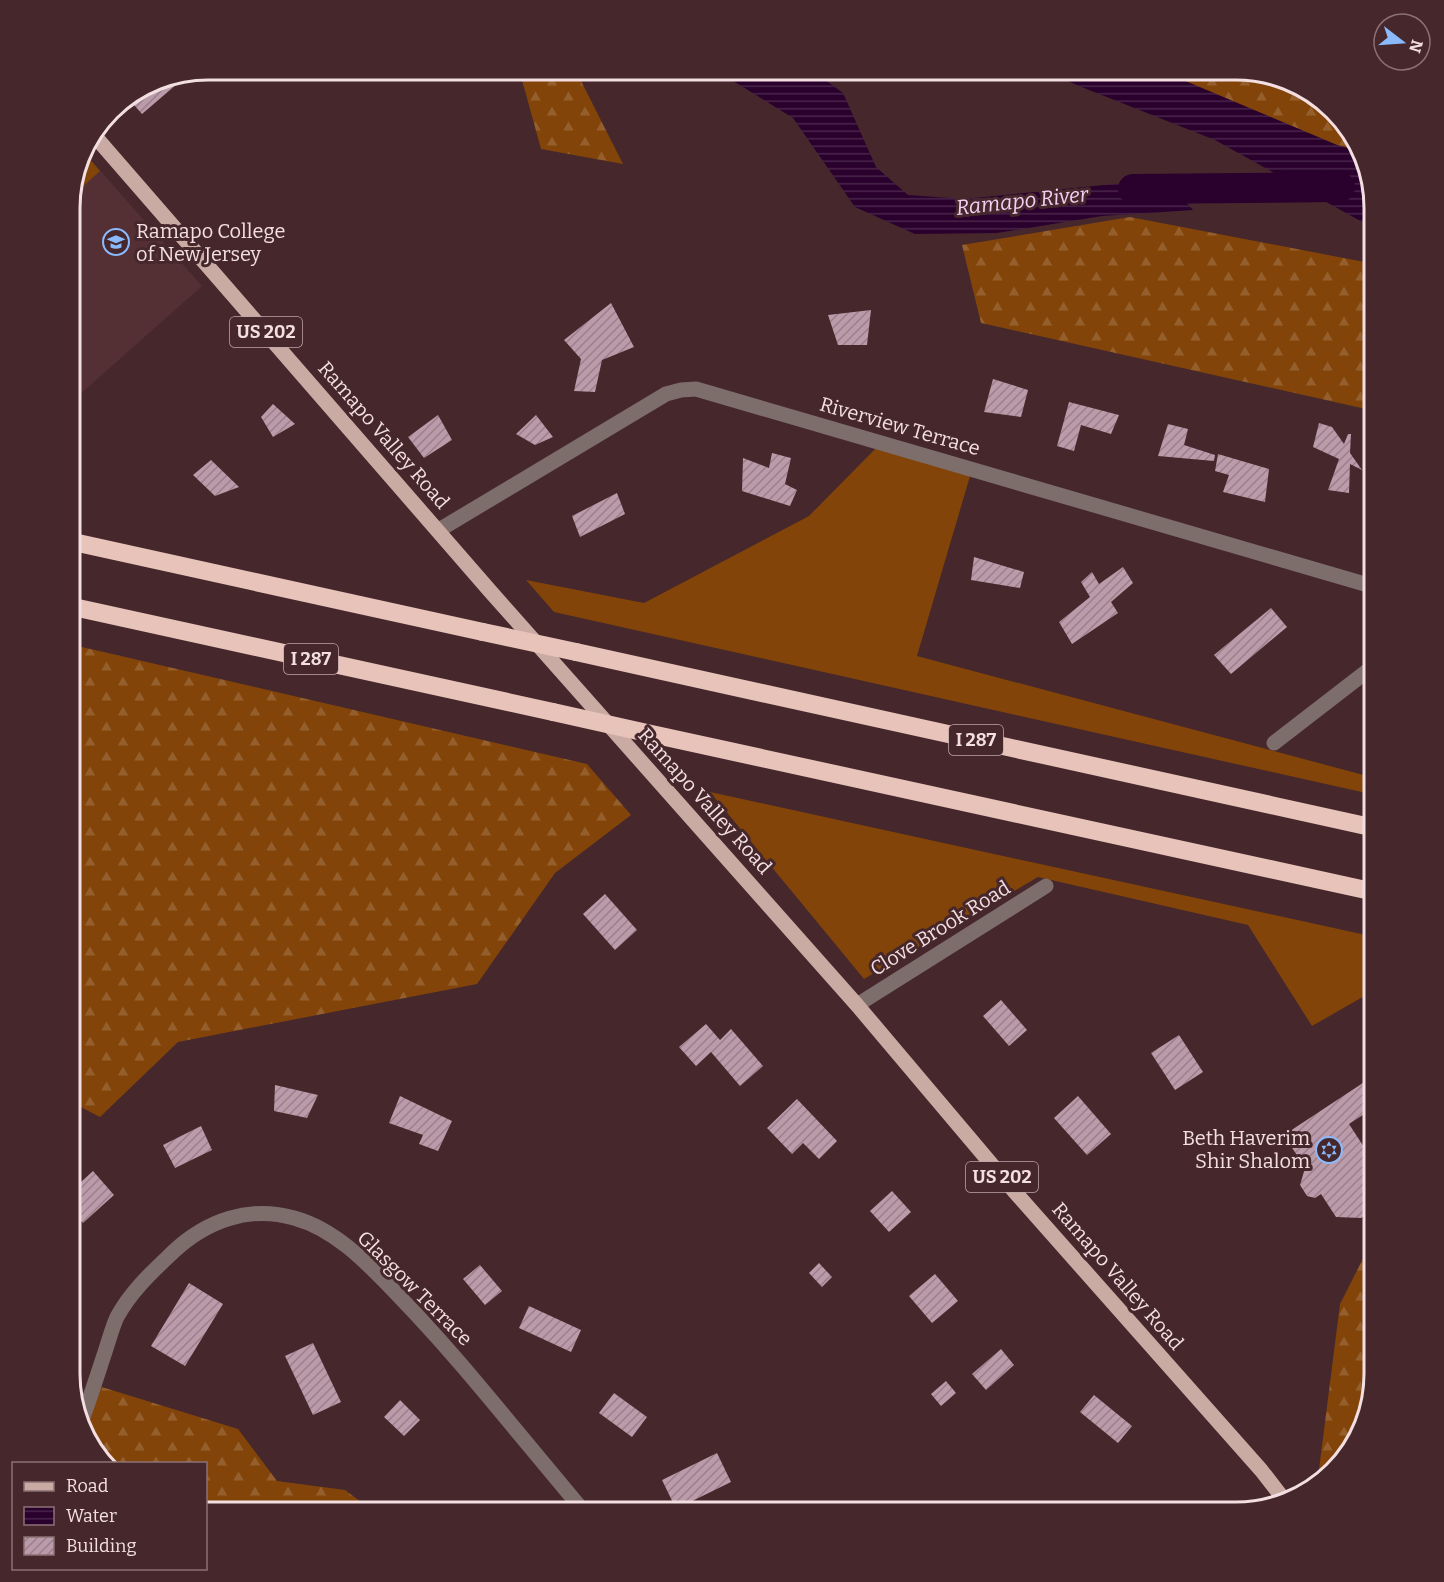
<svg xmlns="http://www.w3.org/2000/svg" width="1444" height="1582" font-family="Bitter,serif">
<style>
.built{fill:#543035}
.grass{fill:#824408}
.forest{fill:url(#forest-firs)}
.water{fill:url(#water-rules)}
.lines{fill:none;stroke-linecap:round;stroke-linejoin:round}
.stream{stroke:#2a002d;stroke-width:5}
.river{stroke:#2a002d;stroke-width:30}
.building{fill:url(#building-hatch)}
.minor{stroke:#7e6e6b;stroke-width:15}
.major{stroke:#caaba3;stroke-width:15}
.highway{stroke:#e8c3ba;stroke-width:18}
.highway-bridge{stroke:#e8c3ba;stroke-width:18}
.labels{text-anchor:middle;stroke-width:6;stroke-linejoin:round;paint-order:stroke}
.shield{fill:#45272c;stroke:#bfa8ab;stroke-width:1.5}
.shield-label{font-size:18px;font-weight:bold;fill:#f3dfe1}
.poi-label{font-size:20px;fill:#f3dfe1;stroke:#45272c;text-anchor:start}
.street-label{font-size:20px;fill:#f3dfe1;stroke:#45272c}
.water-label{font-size:21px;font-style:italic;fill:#f3cff4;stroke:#45272c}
.rim{fill:none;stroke:#f3dfe1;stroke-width:3}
</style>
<defs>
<pattern id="forest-firs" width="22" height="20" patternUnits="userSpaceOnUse" patternTransform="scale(1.5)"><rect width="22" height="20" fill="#824408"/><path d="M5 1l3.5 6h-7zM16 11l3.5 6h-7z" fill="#945f2c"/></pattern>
<pattern id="water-rules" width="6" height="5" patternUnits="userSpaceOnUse" patternTransform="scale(1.5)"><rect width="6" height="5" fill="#2a002d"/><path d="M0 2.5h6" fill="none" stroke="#49254b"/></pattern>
<pattern id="building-hatch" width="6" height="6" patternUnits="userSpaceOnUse" patternTransform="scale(1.5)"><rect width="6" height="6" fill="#bb9aa9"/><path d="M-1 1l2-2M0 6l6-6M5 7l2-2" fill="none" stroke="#99808b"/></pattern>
</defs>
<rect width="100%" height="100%" fill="#45272c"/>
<path class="built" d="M82 150 202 286 69 404V199Z"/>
<g class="grass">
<path d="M82 150 100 171 70 198Z"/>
<path d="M881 443 973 466 917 656 1375 778V795L554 612 526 580 644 603 809 516Z"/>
<path d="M710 792 1375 937V990L1312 1026 1248 925 1038 877 864 979Z"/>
</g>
<g class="forest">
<path d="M519 69H575L623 164 541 149Z"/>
<path d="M1156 69H1245L1298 83 1346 123 1355 150 1337 145Z"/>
<path d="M1130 217 1375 264V411L981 323 962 245Z"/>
<path d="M69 644 587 764 631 815 555 873 477 984 178 1042 100 1117 69 1101Z"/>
<path d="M1375 1235V1374L1361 1435 1321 1484 1317 1485 1340 1304Z"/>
<path d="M92 1384 238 1429 277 1481 345 1490 376 1513 206 1512V1464L104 1463 98 1459 81 1410Z"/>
</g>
<g class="water">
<path d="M714 69H810L843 93 876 167 908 195 964 199 1165 179 1193 210 1102 216 997 233 915 234 855 207 793 118Z"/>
<path d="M1042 69H1157L1337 145 1355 150 1375 208V225L1364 223 1215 140 1079 86Z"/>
</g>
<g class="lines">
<path class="stream" d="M1375 1334 1369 1345 1375 1360"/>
<path class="river" d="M1133 189 1340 187"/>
</g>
<g class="building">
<path d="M191 72 142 114 127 97 155 79Z"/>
<path d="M611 303 634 347 602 360 595 392 574 391 581 359 564 340Z"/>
<path d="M871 310 867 345H838L828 315Z"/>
<path d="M993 379 1028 390 1021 417 984 412Z"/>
<path d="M1069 402 1119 415 1111 434 1081 425 1074 451 1057 446Z"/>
<path d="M273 404 295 424 273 437 261 417Z"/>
<path d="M438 415 452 440 424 458 408 437Z"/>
<path d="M536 415 553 437 535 445 516 434Z"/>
<path d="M1319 423 1332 427 1344 444 1348 434H1351L1350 453 1362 470 1350 464 1349 493 1328 490 1339 459 1313 447Z"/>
<path d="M1168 424 1188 429 1184 445 1215 455 1214 461 1158 456Z"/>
<path d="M772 453 791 458 785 484 797 490 790 506 742 491 743 458 769 468Z"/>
<path d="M1218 454 1269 469 1265 502 1223 492 1229 475 1215 471Z"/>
<path d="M211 460 239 487 215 496 193 475Z"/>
<path d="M617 493 625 514 580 537 572 516Z"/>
<path d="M974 557 1024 572 1020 588 971 580Z"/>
<path d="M1123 567 1133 583 1111 602 1118 613 1072 644 1059 622 1090 597 1081 582 1092 572 1099 584Z"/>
<path d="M1271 608 1287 627 1231 674 1214 655Z"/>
<path d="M605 894 637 930 615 950 583 914Z"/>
<path d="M1001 1000 1027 1030 1009 1046 983 1016Z"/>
<path d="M706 1024 720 1040 731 1029 763 1066 740 1086 711 1052 696 1066 679 1047Z"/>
<path d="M1179 1035 1203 1072 1175 1090 1151 1053Z"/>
<path d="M1375 1075V1107L1349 1124 1375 1164V1209L1361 1218 1336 1217 1321 1194 1315 1198 1307 1196 1300 1185 1305 1168 1284 1135Z"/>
<path d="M275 1085 318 1095 307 1118 274 1111Z"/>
<path d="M400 1096 452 1121 438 1151 419 1144 423 1135 389 1123Z"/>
<path d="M1078 1096 1111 1134 1087 1155 1054 1118Z"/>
<path d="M797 1099 837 1141 819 1159 803 1143 792 1154 767 1128Z"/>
<path d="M201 1126 212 1150 175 1168 163 1145Z"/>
<path d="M93 1171 114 1195 83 1223 69 1208V1193Z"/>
<path d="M892 1191 911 1212 889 1232 870 1211Z"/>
<path d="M819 1263 832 1277 822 1287 809 1273Z"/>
<path d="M480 1265 502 1291 485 1305 463 1279Z"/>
<path d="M935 1274 958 1301 932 1323 909 1296Z"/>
<path d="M189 1283 223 1304 185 1366 151 1346Z"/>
<path d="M529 1306 581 1330 571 1352 519 1328Z"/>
<path d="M313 1343 341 1402 313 1415 285 1356Z"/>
<path d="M1001 1349 1014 1365 986 1390 972 1374Z"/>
<path d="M946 1381 956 1393 941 1406 931 1394Z"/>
<path d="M614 1393 647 1417 632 1437 599 1413Z"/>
<path d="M1094 1395 1132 1426 1118 1443 1080 1412Z"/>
<path d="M400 1400 420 1420 404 1436 384 1417Z"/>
<path d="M717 1453 731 1482 676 1509 662 1480Z"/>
</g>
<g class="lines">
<g class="minor">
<path d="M439 530 666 394 681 390 696 389 1375 587"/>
<path d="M1274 743 1375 665"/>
<path d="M857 1005 1046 886"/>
<path d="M83 1417C91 1395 98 1373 105 1352 109 1340 112 1328 117 1317 131 1291 152 1272 173 1252 206 1221 249 1205 294 1218 335 1229 367 1263 395 1292 427 1325 457 1359 486 1394 519 1434 552 1473 585 1513"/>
<path d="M815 1513C832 1508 848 1510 865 1513"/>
</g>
<path class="major" d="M93 134 490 591 857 1005 1014 1191 1261 1470 1282 1497"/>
<g class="highway">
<path d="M69 541 483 632"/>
<path d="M69 606 553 712"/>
<path d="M576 652 1375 828"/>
<path d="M647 733 1375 892"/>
</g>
<g class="highway-bridge">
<path d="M483 632 576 652"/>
<path d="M553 712 647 733"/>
</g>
</g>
<defs>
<symbol id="university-ring" viewBox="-11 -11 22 22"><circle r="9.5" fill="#45272c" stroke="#8abafc" stroke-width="1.5"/><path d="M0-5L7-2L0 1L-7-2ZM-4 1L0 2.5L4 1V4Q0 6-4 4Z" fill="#8abafc"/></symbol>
<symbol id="synagogue-ring" viewBox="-11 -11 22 22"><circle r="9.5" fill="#45272c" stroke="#8abafc" stroke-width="1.5"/><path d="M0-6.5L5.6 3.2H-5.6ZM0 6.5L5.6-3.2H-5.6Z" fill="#8abafc"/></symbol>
</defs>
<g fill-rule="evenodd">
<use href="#university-ring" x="101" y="227" width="30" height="30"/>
<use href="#synagogue-ring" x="1314" y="1135" width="30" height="30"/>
</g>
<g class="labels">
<g class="shield">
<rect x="230" y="317" width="72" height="30" rx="4.5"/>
<rect x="284" y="644" width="54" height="30" rx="4.5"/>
<rect x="949" y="725" width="54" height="30" rx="4.5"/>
<rect x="966" y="1162" width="72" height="30" rx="4.5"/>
</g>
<g class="shield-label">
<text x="266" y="338">US 202</text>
<text x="311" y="665">I 287</text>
<text x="976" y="746">I 287</text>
<text x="1002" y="1183">US 202</text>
</g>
<g class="poi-label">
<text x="136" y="238">Ramapo College<tspan x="136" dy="23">of New Jersey</tspan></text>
<text x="1310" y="1145" text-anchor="end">Beth Haverim<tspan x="1310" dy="23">Shir Shalom</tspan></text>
</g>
<g class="street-label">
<text transform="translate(900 426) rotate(16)" y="7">Riverview Terrace</text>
<text transform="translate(384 435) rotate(49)" y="7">Ramapo Valley Road</text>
<text transform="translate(705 801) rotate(48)" y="7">Ramapo Valley Road</text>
<text transform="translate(940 928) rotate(-32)" y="7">Clove Brook Road</text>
<text transform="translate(1118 1276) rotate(49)" y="7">Ramapo Valley Road</text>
<text transform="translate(415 1288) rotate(45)" y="7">Glasgow Terrace</text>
</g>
<g class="water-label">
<text transform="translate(1022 201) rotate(-6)" y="7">Ramapo River</text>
</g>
</g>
<path d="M0 0H1444V1582H0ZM208 80H1236A128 128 0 0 1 1364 208V1374A128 128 0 0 1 1236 1502H208A128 128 0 0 1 80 1374V208A128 128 0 0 1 208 80Z" fill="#45272c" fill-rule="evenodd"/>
<path class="rim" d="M208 80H1236A128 128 0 0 1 1364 208V1374A128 128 0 0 1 1236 1502H208A128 128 0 0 1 80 1374V208A128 128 0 0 1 208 80Z"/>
<rect x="12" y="1462" width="195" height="108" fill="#45272c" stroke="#8b7174" stroke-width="1.5"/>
<rect x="24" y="1482" width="30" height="9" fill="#caaba3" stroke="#8b7174" stroke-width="1.5"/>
<text x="66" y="1492" font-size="18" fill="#f3dfe1">Road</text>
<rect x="24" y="1507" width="30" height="18" fill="url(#water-rules)" stroke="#8b7174" stroke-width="1.5"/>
<text x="66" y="1522" font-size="18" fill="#f3dfe1">Water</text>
<rect x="24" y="1537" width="30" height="18" fill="url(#building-hatch)" stroke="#8b7174" stroke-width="1.5"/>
<text x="66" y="1552" font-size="18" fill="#f3dfe1">Building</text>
<g transform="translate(1402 42) rotate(107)"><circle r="28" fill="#45272c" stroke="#8b7174" stroke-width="1.5"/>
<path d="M0-4.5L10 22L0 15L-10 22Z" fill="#8abafc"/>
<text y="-9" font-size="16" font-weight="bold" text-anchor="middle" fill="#f3dfe1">N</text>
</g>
</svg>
